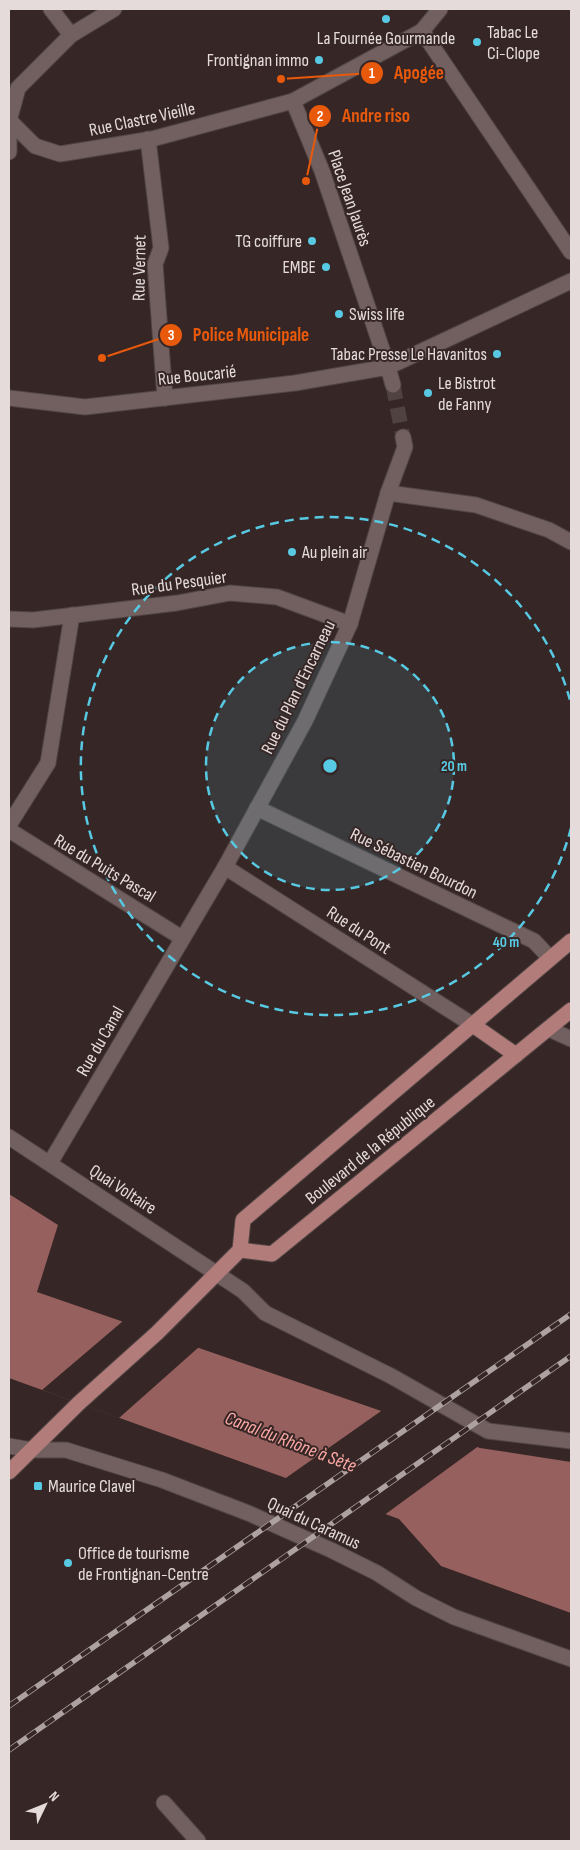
<svg xmlns="http://www.w3.org/2000/svg" width="580" height="1850" font-family="'Sofia Sans Condensed',sans-serif">
<style>
.water{fill:#96605e}
.pier{fill:#362726}
.lines{fill:none;stroke-linecap:round;stroke-linejoin:round}
.minor-tunnel{stroke:#504241;stroke-width:15;stroke-dasharray:15 8;stroke-linecap:butt}
.minor-casing{stroke:#514544;stroke-width:17}
.major-casing{stroke:#514544;stroke-width:17}
.minor{stroke:#71605f;stroke-width:15}
.major{stroke:#b17c79;stroke-width:15}
.rail-casing{stroke:#ada1a1;stroke-width:5.5}
.rail{stroke:#362726;stroke-width:4;stroke-dasharray:11;stroke-linecap:butt}
.ring{fill:none;stroke:#58c9e3;stroke-width:2.5;stroke-dasharray:9 6}
.poi-dot{fill:#58c9e3;stroke:#362726;stroke-width:2}
.labels{text-anchor:middle;stroke-width:4;stroke-linejoin:round;paint-order:stroke}
.poi-label{font-size:18px;fill:#e5dbdb;stroke:#362726;text-anchor:start}
.street-label{font-size:18px;fill:#e5dbdb;stroke:#362726}
.water-label{font-size:19px;font-style:italic;fill:#fca8a4;stroke:#362726}
.centre{fill:#58c9e3;stroke:#362726;stroke-width:2.5}
.ring-label{font-size:15px;text-anchor:middle;font-weight:bold;fill:#58c9e3;stroke:#362726;stroke-width:4;stroke-linejoin:round;paint-order:stroke}
.leader{fill:none;stroke:#e8590c;stroke-width:2}
.callout-dot{fill:#e8590c;stroke:#362726;stroke-width:2}
.mark-label{font-size:15px;text-anchor:middle;font-weight:bold;fill:#fff}
.callout-label{font-size:19px;text-anchor:middle;font-weight:bold;fill:#e8590c;stroke:#362726;stroke-width:4;stroke-linejoin:round;paint-order:stroke}
</style>
<rect width="100%" height="100%" fill="#362726"/>
<path class="water" d="M9 1194 58 1225 37 1292 387 1413 480 1448 571 1462V1613L441 1566 399 1519 9 1378Z"/>
<g class="pier">
<path d="M123 1321 199 1347 119 1418 42 1390Z"/>
<path d="M384 1409 480 1445 383 1516 283 1480Z"/>
</g>
<g class="lines">
<path class="minor-tunnel" d="M393 385 403 437"/>
<defs>
<g id="minor">
<path d="M51 9 71 35"/>
<path d="M422 31 440 9"/>
<path d="M9 120 35 146 60 154 152 139 293 101"/>
<path d="M148 139 161 248 155 264 165 398"/>
<path d="M9 152V121L18 88 71 35 114 9"/>
<path d="M571 252 422 31 293 101 322 171 388 367 571 281"/>
<path d="M9 398 85 407 295 383 388 367 393 385"/>
<path d="M388 493 476 505 549 530 571 542"/>
<path d="M9 619 33 620 177 603 230 593 277 597 350 624"/>
<path d="M257 808 534 941 550 958"/>
<path d="M9 825 48 763 72 615"/>
<path d="M9 830 182 938"/>
<path d="M225 867 473 1025"/>
<path d="M549 1029 571 1039"/>
<path d="M9 1137 243 1291 265 1313 391 1376 488 1431 571 1441"/>
<path d="M50 1163 225 867 305 721 350 624 388 493 405 447 403 437"/>
<path d="M9 1446 32 1450H66L162 1480 248 1513 331 1550 377 1573 416 1598 454 1617 571 1659"/>
<path d="M164 1803 198 1841"/>
</g>
<g id="major">
<path d="M473 1025 516 1055"/>
<path d="M240 1250 272 1254 571 1010"/>
<path d="M9 1472 79 1403 157 1333 240 1250 243 1220 571 941"/>
</g>
</defs>
<use href="#minor" class="minor-casing"/>
<use href="#major" class="major-casing"/>
<use href="#minor" class="minor"/>
<use href="#major" class="major"/>
<defs>
<g id="rail">
<path d="M9 1706 571 1314"/>
<path d="M9 1750 571 1356"/>
</g>
</defs>
<use href="#rail" class="rail-casing"/>
<use href="#rail" class="rail"/>
</g>
<circle cx="330" cy="766" r="124" fill="#58c9e3" fill-opacity=".12"/>
<g class="ring">
<circle cx="330" cy="766" r="124"/>
<path d="M571 828A249 249 0 1 1 571 704"/>
</g>
<g class="poi-dot">
<circle cx="386" cy="19" r="5"/>
<circle cx="477" cy="42" r="5"/>
<circle cx="319" cy="60" r="5"/>
<circle cx="312" cy="241" r="5"/>
<circle cx="326" cy="267" r="5"/>
<circle cx="339" cy="314" r="5"/>
<circle cx="497" cy="354" r="5"/>
<circle cx="428" cy="393" r="5"/>
<circle cx="292" cy="552" r="5"/>
<rect x="33" y="1481" width="10" height="10" rx="2.5"/>
<circle cx="68" cy="1563" r="5"/>
</g>
<g class="labels">
<g class="poi-label">
<text x="487" y="38">Tabac Le<tspan x="487" dy="21">Ci-Clope</tspan></text>
<text x="386" y="44" text-anchor="middle">La Fournée Gourmande</text>
<text x="309" y="66" text-anchor="end">Frontignan immo</text>
<text x="302" y="247" text-anchor="end">TG coiffure</text>
<text x="316" y="273" text-anchor="end">EMBE</text>
<text x="349" y="320">Swiss life</text>
<text x="487" y="360" text-anchor="end">Tabac Presse Le Havanitos</text>
<text x="438" y="389">Le Bistrot<tspan x="438" dy="21">de Fanny</tspan></text>
<text x="302" y="558">Au plein air</text>
<text x="48" y="1492">Maurice Clavel</text>
<text x="78" y="1559">Office de tourisme<tspan x="78" dy="21">de Frontignan-Centre</tspan></text>
</g>
<g class="street-label">
<text transform="translate(142 119) rotate(-12)" y="6">Rue Clastre Vieille</text>
<text transform="translate(350 198) rotate(71)" y="6">Place Jean Jaurès</text>
<text transform="translate(139 268) rotate(-89)" y="6">Rue Vernet</text>
<text transform="translate(197 375) rotate(-6)" y="6">Rue Boucarié</text>
<text transform="translate(179 583) rotate(-8)" y="6">Rue du Pesquier</text>
<text transform="translate(298 687) rotate(-64)" y="6">Rue du Plan d'Encarneau</text>
<text transform="translate(414 863) rotate(26)" y="6">Rue Sébastien Bourdon</text>
<text transform="translate(105 868) rotate(31)" y="6">Rue du Puits Pascal</text>
<text transform="translate(359 930) rotate(33)" y="6">Rue du Pont</text>
<text transform="translate(100 1041) rotate(-60)" y="6">Rue du Canal</text>
<text transform="translate(370 1150) rotate(-39)" y="6">Boulevard de la République</text>
<text transform="translate(123 1189) rotate(33)" y="6">Quai Voltaire</text>
<text transform="translate(314 1523) rotate(25)" y="6">Quai du Caramus</text>
</g>
<g class="water-label">
<text transform="translate(291 1441) rotate(21)" y="7">Canal du Rhône à Sète</text>
</g>
</g>
<circle cx="330" cy="766" r="8" class="centre"/>
<g class="ring-label">
<text x="454" y="771">20 m</text>
<text x="506" y="947">40 m</text>
</g>
<path class="leader" d="M281 79L372 73M306 181L320 116M102 358L171 335"/>
<g class="callout-dot">
<circle cx="281" cy="79" r="5"/>
<circle cx="306" cy="181" r="5"/>
<circle cx="102" cy="358" r="5"/>
<circle cx="372" cy="73" r="12"/>
<circle cx="320" cy="116" r="12"/>
<circle cx="171" cy="335" r="12"/>
</g>
<g class="mark-label">
<text x="372" y="78">1</text>
<text x="320" y="121">2</text>
<text x="171" y="340">3</text>
</g>
<g class="callout-label">
<text x="419" y="79">Apogée</text>
<text x="376" y="122">Andre riso</text>
<text x="251" y="341">Police Municipale</text>
</g>
<rect width="580" height="1850" fill="none" stroke="#e5dbdb" stroke-width="20"/>
<g transform="translate(45 1805) rotate(47)" stroke="#362726" stroke-width="4" paint-order="stroke">
<path d="M0-4L9 19L0 12L-9 19Z" fill="#e5dbdb"/>
<text y="-8" font-size="14" font-weight="bold" text-anchor="middle" fill="#e5dbdb">N</text>
</g>
</svg>
